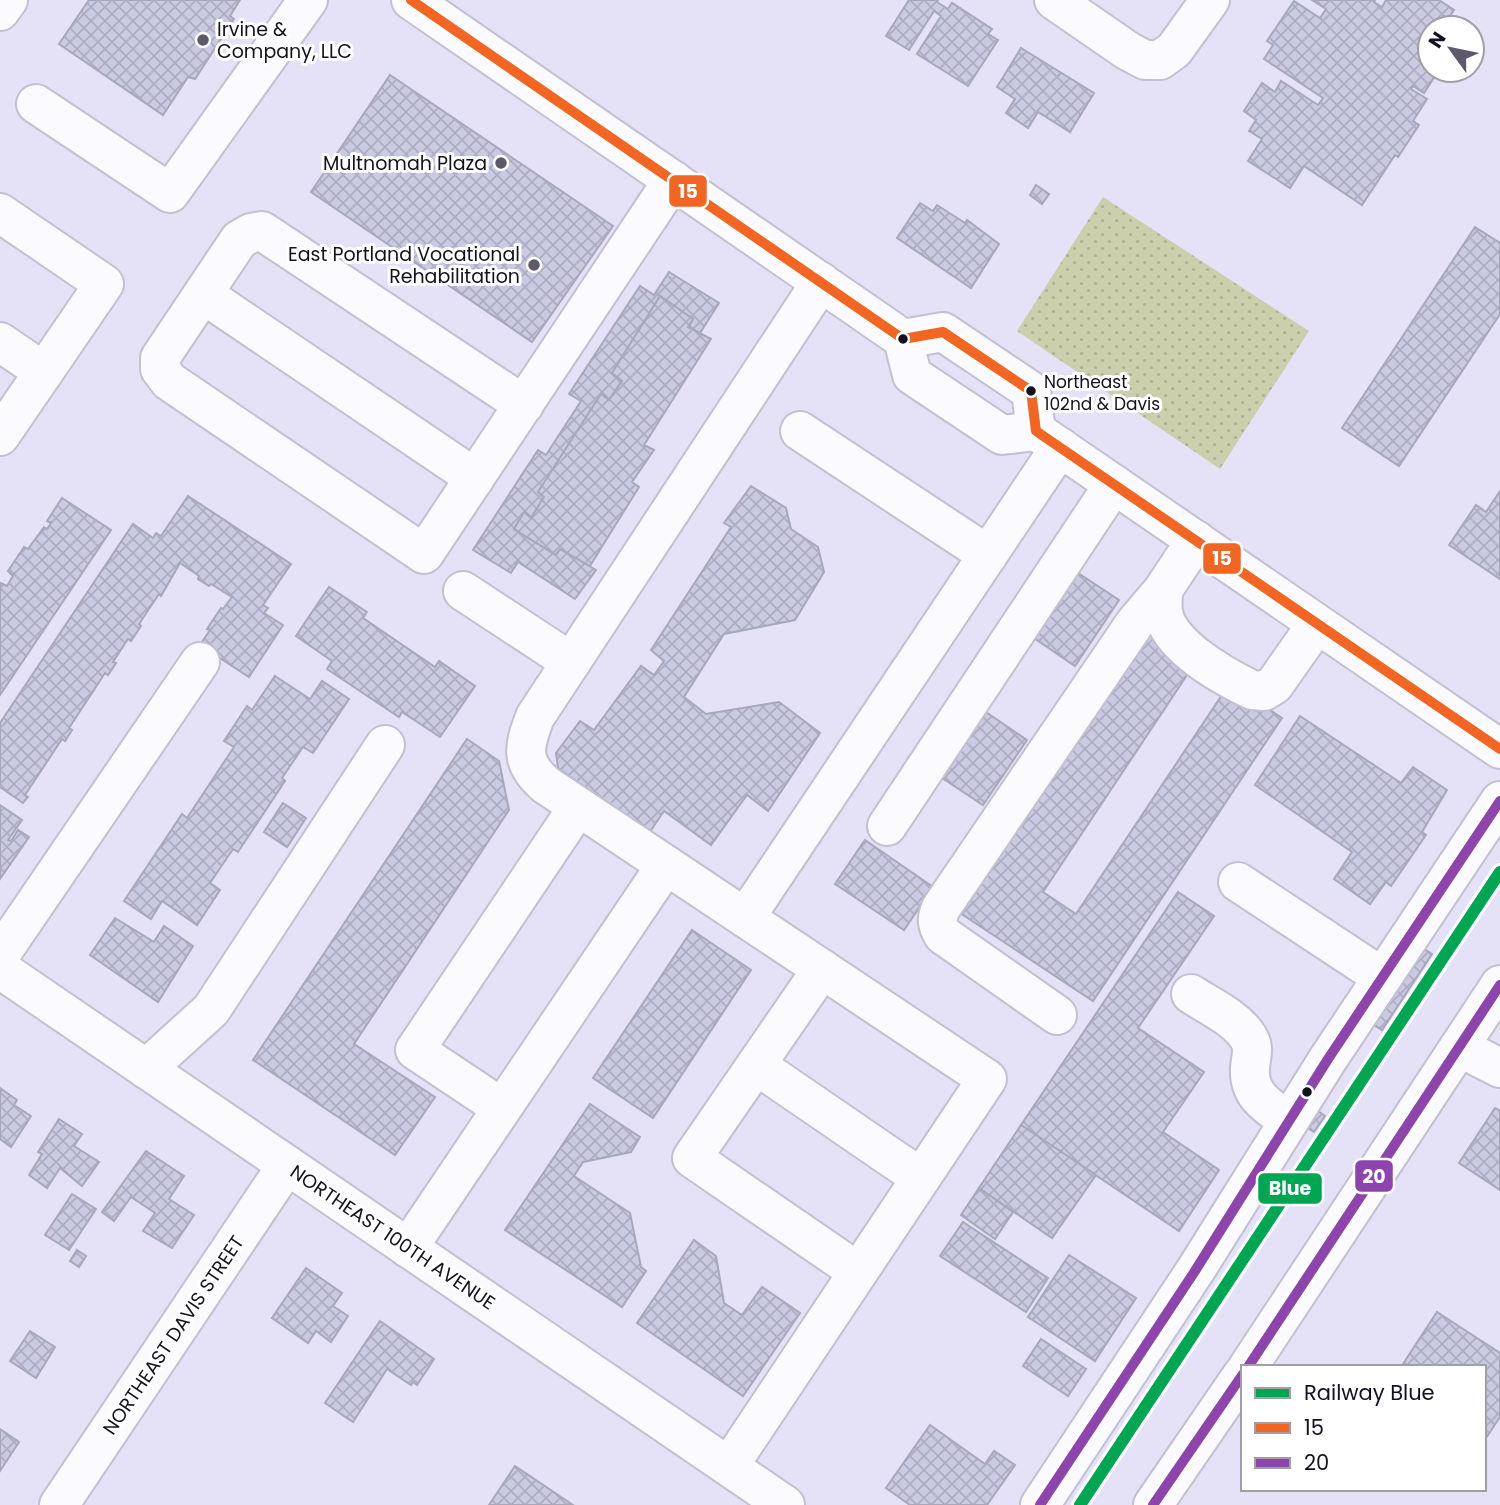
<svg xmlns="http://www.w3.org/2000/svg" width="1500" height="1505" font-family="Poppins,sans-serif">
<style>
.grass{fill:url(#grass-dots)}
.building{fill:url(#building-cross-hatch);stroke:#a8a8ba;stroke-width:2}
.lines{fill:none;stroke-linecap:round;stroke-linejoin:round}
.minor-casing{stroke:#c3c0d1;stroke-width:42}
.major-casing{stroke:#c3c0d1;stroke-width:42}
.minor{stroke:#fbfafe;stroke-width:38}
.major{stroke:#fbfafe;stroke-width:38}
.bus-1-casing{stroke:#fff;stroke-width:16}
.bus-2-casing{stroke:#fff;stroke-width:16}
.bus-1{stroke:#f26522;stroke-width:10}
.bus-2{stroke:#8e44ad;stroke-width:10}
.rail-1-casing{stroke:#fff;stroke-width:18}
.rail-1{stroke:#00a651;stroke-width:12}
.poi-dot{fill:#5d596b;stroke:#fff;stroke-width:2.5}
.bus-dot{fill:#141020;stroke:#fff;stroke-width:2.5}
.labels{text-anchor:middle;stroke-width:6;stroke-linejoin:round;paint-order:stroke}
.bus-label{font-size:17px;fill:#141020;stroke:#fff;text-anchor:start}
.poi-label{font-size:19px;fill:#141020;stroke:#fff;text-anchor:end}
.street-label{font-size:19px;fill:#141020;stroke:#fff}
.line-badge{stroke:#fff;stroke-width:2.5}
.badge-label{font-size:19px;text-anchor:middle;font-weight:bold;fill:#fff}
</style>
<defs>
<pattern id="grass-dots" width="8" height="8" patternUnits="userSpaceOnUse" patternTransform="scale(1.75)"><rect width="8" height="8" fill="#cccfab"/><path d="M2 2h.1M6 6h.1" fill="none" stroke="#aeb193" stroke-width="1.8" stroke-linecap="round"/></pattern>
<pattern id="building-cross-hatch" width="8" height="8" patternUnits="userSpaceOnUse" patternTransform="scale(1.75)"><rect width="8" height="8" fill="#cacbe2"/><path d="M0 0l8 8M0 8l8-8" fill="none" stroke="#adadc2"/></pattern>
</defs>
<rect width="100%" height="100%" fill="#e5e1f6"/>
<path class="grass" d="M1103 197 1309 331 1220 469 1017 331Z"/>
<g class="building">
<path d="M89 0H240L230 16 234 19 195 79 188 77 163 115 59 44Z"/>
<path d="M909 0H938L937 2 948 9 952 3 992 29 988 34 998 40 968 86 917 54 941 16 934 11 909 50 886 36Z"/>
<path d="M1312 0H1375L1374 2 1382 7 1386 0H1439L1454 10 1442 28H1430V46L1422 59 1428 63 1424 69 1435 76 1424 93 1413 86 1411 89 1427 99 1413 121 1419 125 1398 157 1395 155 1362 205 1304 166 1290 188 1248 161 1262 139 1249 131 1256 120 1244 111 1262 83 1275 92 1281 81 1318 105 1323 98 1264 59 1273 45 1267 41 1294 1 1320 18 1326 9Z"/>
<path d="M1021 48 1094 93 1070 132 1038 112 1028 128 1006 113 1015 99 997 87Z"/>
<path d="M390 75 613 226 532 342 311 192Z"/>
<path d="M1036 185 1049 194 1042 204 1030 195Z"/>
<path d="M920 203 933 211 937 205 965 223 967 220 999 244 971 288 897 238Z"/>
<path d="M1475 227 1500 243V314L1399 466 1342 428Z"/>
<path d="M669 272 719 303 700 333 688 327 693 319 660 296 612 373 622 381 609 400 601 394 538 492 544 497 531 518 524 512 514 529 556 555 560 549 596 570 575 599 518 562 511 573 473 550 538 450 546 455 581 401 569 394 640 286 654 295Z"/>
<path d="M660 296 693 319 688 327 711 339 644 445 654 450 632 482 639 487 590 566 560 549 556 555 514 529 524 512 531 518 544 497 538 492 601 394 609 400 622 381 612 373Z"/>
<path d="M751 486 786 508 791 529 818 547 824 572 795 620 724 634 684 697 706 714 779 702 820 733 768 811 747 795 711 845 664 811 649 833 558 768 556 753 580 721 594 730 641 666 654 675 664 661 651 650 731 527 724 523Z"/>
<path d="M1500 491V579L1449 545 1476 505 1486 512Z"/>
<path d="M188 496 291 564 263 605 268 608 264 613 283 625 249 677 200 645 210 630 207 629 221 608 223 609 232 597 211 584 209 586 198 579 199 576 180 563 161 596 159 594 139 624 141 626 131 641 128 639 113 662 116 663 108 675 105 673 69 728 72 730 65 741 62 739 25 795 28 797 23 803 0 787V723L133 524 153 538 156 533 161 536Z"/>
<path d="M62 498 111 530 0 695V585L1 583 7 586 13 576 8 571 24 547 28 549 44 527 47 529 51 523 47 521Z"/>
<path d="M1072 569 1119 600 1075 666 1028 634Z"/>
<path d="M329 587 367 612 363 618 435 667 439 661 475 686 440 737 402 712 399 717 327 669 332 661 296 636Z"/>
<path d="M1142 627 1195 663 1043 892 1076 914 1230 683 1282 718 1093 1001 954 909Z"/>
<path d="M275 676 310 699 322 681 349 699 313 753 303 747 282 778 285 781 238 852 233 849 210 883 220 890 197 925 162 901 151 919 124 901 182 814 187 818 234 747 224 741 247 706 252 710Z"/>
<path d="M980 708 1027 740 983 805 936 774Z"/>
<path d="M1300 716 1401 783 1413 767 1447 790 1422 832 1426 835 1391 886 1386 882 1370 904 1334 879 1352 852 1255 785Z"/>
<path d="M467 739 499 761 509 810 354 1044 435 1097 395 1155 253 1060Z"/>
<path d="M283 803 306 818 287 847 264 832Z"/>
<path d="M0 805 22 820 8 840 11 841 18 830 29 837 0 879Z"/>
<path d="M865 840 933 887 904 930 835 884Z"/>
<path d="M1178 892 1214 916 1138 1028 1204 1072 1163 1132 1219 1170 1179 1231 1021 1125Z"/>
<path d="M115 918 154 942 164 926 193 946 158 1002 90 955Z"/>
<path d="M692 930 751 970 653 1118 593 1078Z"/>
<path d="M1418 945 1432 954 1382 1030 1368 1021Z"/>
<path d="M0 1088 17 1100 14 1105 31 1116 11 1147 0 1139Z"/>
<path d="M590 1104 640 1137 631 1152 583 1162 574 1176 630 1213 641 1267 646 1271 622 1307 505 1230Z"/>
<path d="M1311 1106 1325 1116 1314 1132 1300 1123Z"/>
<path d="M1495 1108 1500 1111V1190L1459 1163Z"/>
<path d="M59 1119 82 1134 74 1146 99 1162 82 1186 60 1168 47 1188 29 1175 42 1154 38 1152Z"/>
<path d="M1021 1125 1096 1175 1052 1238 979 1188Z"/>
<path d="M146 1151 184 1176 169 1199 194 1215 172 1248 143 1231 155 1213 131 1197 114 1221 102 1212Z"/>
<path d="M979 1188 1013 1212 995 1239 961 1215Z"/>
<path d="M72 1194 96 1209 69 1250 45 1235Z"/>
<path d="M963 1222 1048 1278 1026 1312 940 1256Z"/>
<path d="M694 1240 716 1256 724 1303 742 1315 762 1287 800 1313 743 1396 637 1323Z"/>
<path d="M77 1250 86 1256 79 1267 70 1261Z"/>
<path d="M1069 1255 1136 1298 1095 1361 1028 1317Z"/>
<path d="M306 1268 342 1293 333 1306 348 1316 331 1342 316 1331 308 1343 272 1318Z"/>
<path d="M1437 1312 1500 1353V1417L1484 1441V1367H1401Z"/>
<path d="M380 1321 434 1359 417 1385 413 1382 411 1385 387 1369 353 1422 325 1403Z"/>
<path d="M30 1331 55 1347 36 1378 10 1361Z"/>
<path d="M1041 1339 1086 1369 1068 1396 1023 1366Z"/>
<path d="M930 1425 985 1464 994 1451 1015 1465 987 1505H910L886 1488Z"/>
<path d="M0 1429 19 1442 0 1471Z"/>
<path d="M515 1466 573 1505H489Z"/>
</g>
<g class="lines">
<defs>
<g id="minor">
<path d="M1054 0 1128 51 1145 60H1160L1174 50 1210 0"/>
<path d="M0 11 8 0"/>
<path d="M36 104 170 193 308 0"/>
<path d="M0 213 104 284 0 436"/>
<path d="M203 294 475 478"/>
<path d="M0 342 44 372"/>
<path d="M524 405 262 231 251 233 239 240 160 358V369L169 381 424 554 673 180"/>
<path d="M800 431 988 555"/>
<path d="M1163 590C1163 597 1162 605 1163 612 1169 646 1223 676 1252 690L1264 691 1274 685 1317 624"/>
<path d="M463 591 571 662"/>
<path d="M887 826 1114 484"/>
<path d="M1238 882 1382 977"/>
<path d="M745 918 1060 447"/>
<path d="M0 955 200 662"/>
<path d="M0 969 785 1505"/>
<path d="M822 969 692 1158 858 1272"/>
<path d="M1191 994C1209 1006 1236 1018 1248 1037 1255 1048 1251 1056 1250 1068 1248 1096 1269 1107 1289 1121"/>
<path d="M1057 1015 943 935C937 925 936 919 941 908L1135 623 1163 590 1196 540"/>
<path d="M1459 1047 1500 1068"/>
<path d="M756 1065 921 1178"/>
<path d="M146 1069 211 1010 385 745"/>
<path d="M502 1108 415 1050 578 807"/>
<path d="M408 1248 666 865"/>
<path d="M1248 1367 1500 985"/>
<path d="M729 1466 987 1079 546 785C519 762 524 746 535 717L821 282"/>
<path d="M59 1505 287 1165"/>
<path d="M1040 1505 1195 1271 1328 1059 1500 801"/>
<path d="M1153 1505 1243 1374"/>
</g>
<g id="major">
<path d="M411 0 903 339 912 375 1002 435 1036 431 1500 749"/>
<path d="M903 339 943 332 1031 391 1036 431"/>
</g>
</defs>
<use href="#minor" class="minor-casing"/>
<use href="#major" class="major-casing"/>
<use href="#minor" class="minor"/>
<use href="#major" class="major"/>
<defs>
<path id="bus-1" d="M411 0 903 339 943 332 1031 391 1036 431 1500 749"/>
<g id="bus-2">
<path d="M1248 1367 1500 985"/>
<path d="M1040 1505 1195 1271 1328 1059 1500 801"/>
<path d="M1153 1505 1243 1374"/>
</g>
</defs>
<use href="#bus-1" class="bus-1-casing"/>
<use href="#bus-2" class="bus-2-casing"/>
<use href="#bus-1" class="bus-1"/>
<use href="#bus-2" class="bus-2"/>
<defs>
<path id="rail-1" d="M1080 1505 1500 872"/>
</defs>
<use href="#rail-1" class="rail-1-casing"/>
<use href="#rail-1" class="rail-1"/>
</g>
<g class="poi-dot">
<circle cx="203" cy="40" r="7"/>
<circle cx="501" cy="163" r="7"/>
<circle cx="534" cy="265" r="7"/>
</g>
<g class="bus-dot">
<circle cx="903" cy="339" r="6"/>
<circle cx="1031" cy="391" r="6"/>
<circle cx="1307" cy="1092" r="6"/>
</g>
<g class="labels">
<g class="bus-label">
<text x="1044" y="388">Northeast<tspan x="1044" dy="22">102nd &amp; Davis</tspan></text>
</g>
<g class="poi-label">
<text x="217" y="36" text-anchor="start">Irvine &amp;<tspan x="217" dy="22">Company, LLC</tspan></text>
<text x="487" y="170">Multnomah Plaza</text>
<text x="520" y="261">East Portland Vocational<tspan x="520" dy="22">Rehabilitation</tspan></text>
</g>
<g class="street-label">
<text transform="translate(393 1237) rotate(34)" y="7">NORTHEAST 100TH AVENUE</text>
<text transform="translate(173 1335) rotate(-56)" y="7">NORTHEAST DAVIS STREET</text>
</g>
</g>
<g class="line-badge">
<rect x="668" y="174" width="40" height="34" rx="7" fill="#f26522"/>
<rect x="1202" y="542" width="40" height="33" rx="7" fill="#f26522"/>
<rect x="1354" y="1159" width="40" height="34" rx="7" fill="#8e44ad"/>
<rect x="1257" y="1172" width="66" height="33" rx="7" fill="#00a651"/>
</g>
<g class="badge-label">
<text x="688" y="198">15</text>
<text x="1222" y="565">15</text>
<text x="1374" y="1183">20</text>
<text x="1290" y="1195">Blue</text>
</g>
<rect x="1241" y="1365" width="245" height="126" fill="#ffffff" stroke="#a19fa6" stroke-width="2"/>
<rect x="1255" y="1388" width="35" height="10" fill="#00a651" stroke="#a19fa6" stroke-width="2"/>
<text x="1304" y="1400" font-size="21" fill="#141020">Railway Blue</text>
<rect x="1255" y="1423" width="35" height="10" fill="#f26522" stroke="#a19fa6" stroke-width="2"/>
<text x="1304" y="1435" font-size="21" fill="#141020">15</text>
<rect x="1255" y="1458" width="35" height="10" fill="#8e44ad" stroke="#a19fa6" stroke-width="2"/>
<text x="1304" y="1470" font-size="21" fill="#141020">20</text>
<g transform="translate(1451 49) rotate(303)"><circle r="33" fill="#ffffff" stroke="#a19fa6" stroke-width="2"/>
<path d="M0-5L12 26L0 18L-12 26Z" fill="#5d596b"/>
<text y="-10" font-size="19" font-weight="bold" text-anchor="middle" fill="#141020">N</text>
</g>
</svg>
